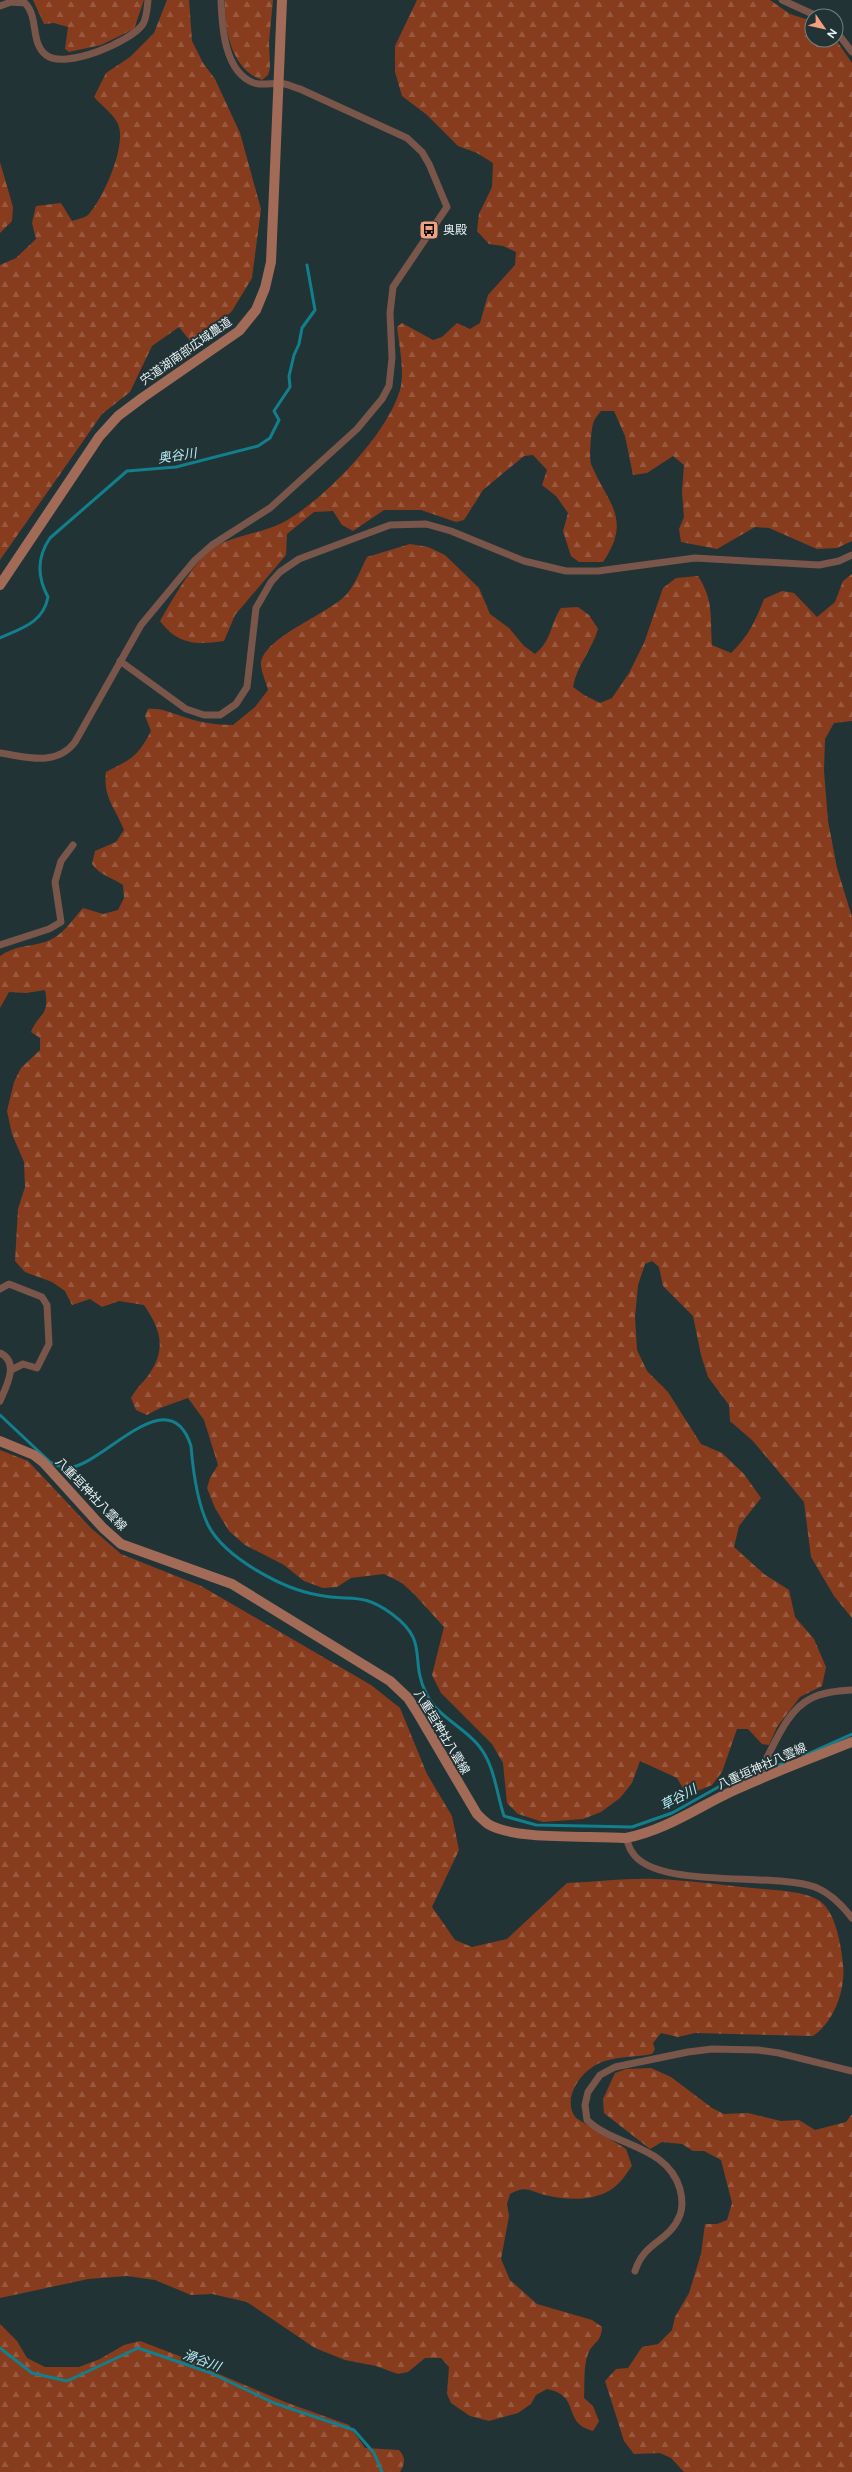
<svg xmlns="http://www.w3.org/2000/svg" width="852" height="2472" font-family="Figtree,'Noto Sans JP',sans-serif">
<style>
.forest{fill:url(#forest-firs)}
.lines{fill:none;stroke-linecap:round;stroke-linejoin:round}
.stream{stroke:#117f8c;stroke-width:3}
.street{stroke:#795649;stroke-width:7}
.secondary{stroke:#a16b57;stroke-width:10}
.labels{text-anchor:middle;stroke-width:4;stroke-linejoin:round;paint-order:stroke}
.poi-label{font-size:12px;fill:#e8f3f5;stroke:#223336;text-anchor:start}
.street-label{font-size:12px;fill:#e8f3f5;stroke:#223336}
.water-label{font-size:13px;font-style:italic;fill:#b7eef7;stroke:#223336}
</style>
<defs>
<pattern id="forest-firs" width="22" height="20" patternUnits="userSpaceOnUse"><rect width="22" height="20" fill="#883c1e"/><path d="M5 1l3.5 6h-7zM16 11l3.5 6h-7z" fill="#99593f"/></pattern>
</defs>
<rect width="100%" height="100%" fill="#223336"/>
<g class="forest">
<path d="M33 0H144L134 29 101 45 69 52 65 49 68 27 54 23 44 24Z"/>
<path d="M167 0H189L192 41 203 63 215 79 240 133 261 209 252 278 232 311 205 337 191 342 179 327 152 346 130 392 102 414 0 560V265L16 258 36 239 32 223 36 206 61 203 72 221C77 219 86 218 89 214 103 199 129 142 117 122 112 113 101 105 94 97L106 73 130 57 154 33Z"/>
<path d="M225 0H273L269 42 270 68 268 75 262 80C231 69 224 29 225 0Z"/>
<path d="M417 0H770L790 14 812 21V40H836L852 63V541L837 548 817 549 769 528 755 527 717 549 681 542 679 529 684 517 682 492 684 465 673 456 647 473 633 475 625 436 614 411H601C598 415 594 419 593 424 591 431 589 458 591 464 607 503 633 518 603 562H579L571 556 563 531 568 513 556 496 542 485 547 470 533 455 524 456 483 490 464 520 456 522 421 510H384L353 531 342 525 333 511 314 512 287 534 286 555 235 615 224 641C197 645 178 645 160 621 173 599 193 562 213 548 230 536 263 533 282 523 323 501 387 435 400 390 405 373 399 344 397 327L402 323 433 340 442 337 457 323 470 329 480 323 488 295 515 265 516 252 503 246 489 244 477 231 479 214 492 187 493 163 477 153 458 146 427 115 402 96 395 72V46Z"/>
<path d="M0 162 13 207 12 221 0 233Z"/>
<path d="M410 544 428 547 445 555 479 588 490 614 509 628 524 646 535 654C553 639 549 626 561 608L578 607 589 615 598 629C592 650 577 665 573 687L584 695 600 703 612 698 629 673 644 643 663 588 676 578 698 576C714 601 710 616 712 645L731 653C748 637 756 620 764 599L782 591 794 593 817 617 835 602 843 581 852 574V721L834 723 825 739 824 771 828 821 837 868 852 917V1618L834 1596 811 1557 804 1502 753 1441 730 1421 729 1405 708 1377 701 1355 693 1316 663 1286 659 1267 652 1261 645 1264 638 1285 635 1317 637 1350 647 1371 668 1392 701 1444 722 1453 744 1474 761 1498 739 1526 734 1547 764 1574 789 1590 795 1617 814 1639 826 1667 822 1686 800 1697 777 1727 769 1745 762 1744 748 1729H737L722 1772 712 1785 687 1795 677 1778 640 1761 632 1783 620 1798 601 1812 583 1819 543 1822 518 1814 507 1803 503 1763 492 1744 441 1693 432 1675 444 1627 414 1594 402 1583 384 1574 351 1578 337 1587 323 1588 304 1581 284 1565 245 1545 229 1531 215 1508 207 1488 210 1478 218 1465 204 1420 188 1398 160 1408 147 1415 136 1410 131 1398C136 1389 142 1383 148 1376 167 1349 161 1330 144 1305L119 1301 102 1307 90 1299 72 1305 65 1291 52 1282 25 1272 15 1261 18 1209 25 1187 24 1162 12 1134 7 1111 14 1082 21 1068 40 1050V1038L31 1032C39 1012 50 1017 45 990L26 993 9 992 0 1008V956C15 945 30 947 45 942 62 937 72 920 83 908L103 914 118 910 124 898 123 885C111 877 101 876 92 864L95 851 116 842 124 830C115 807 103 798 106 772 131 759 137 758 151 731L145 716 148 709C161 708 168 712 181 716 197 722 215 725 233 725L255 707 268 690C266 682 262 674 261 666 259 639 327 615 346 595 355 585 361 569 367 557Z"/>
<path d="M0 1450 28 1461 91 1528 121 1554 201 1586 371 1685 400 1708 427 1774 452 1816 459 1850 432 1907 455 1940 472 1947 507 1939 567 1883C596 1882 626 1878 655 1879 687 1880 720 1885 752 1888 770 1890 804 1890 820 1901 836 1913 841 1945 843 1964 846 1989 834 2022 813 2036L695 2033 678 2037 661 2033 653 2043 655 2049 652 2054C637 2057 621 2056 605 2061 583 2067 560 2098 576 2118L626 2149 632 2166C628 2171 624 2178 619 2183 601 2202 568 2201 545 2195 529 2191 527 2185 510 2194L507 2204 509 2216 501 2259 510 2280 537 2304 592 2320 602 2327C601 2344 593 2341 588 2354 583 2367 585 2384 584 2398L593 2406 599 2421 593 2431C561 2422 582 2396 547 2389L536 2395 531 2404 518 2413 489 2421 470 2416 451 2403 447 2394 449 2367 441 2358H425L408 2372 398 2374 376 2366 345 2360 315 2348 247 2302 212 2294 191 2295 155 2280 127 2276 88 2279 0 2298Z"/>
<path d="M651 2068 671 2077 712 2108 724 2114 748 2113 781 2121 799 2120 815 2130 846 2122 852 2114V2472H684L671 2458 660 2453 634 2454 624 2441 605 2381 616 2369 628 2368 642 2347 658 2344 672 2330 675 2317 689 2293 701 2254 705 2224H717L727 2220 732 2203 721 2160 704 2151H693L682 2144 662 2142 650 2149 604 2113 603 2099 615 2073 626 2069Z"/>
<path d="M0 2324 17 2341 27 2358 45 2367H79L100 2359 124 2345 140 2341 195 2362 207 2369 285 2402 349 2425 365 2448 399 2450C406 2458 405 2463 400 2472H0Z"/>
</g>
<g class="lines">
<g class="stream">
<path d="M0 638C22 628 43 623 48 597 37 577 37 557 50 538L127 471 176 467 258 446 270 438 279 420 274 411 290 387 289 376 294 355 299 344 302 328 315 310 307 265"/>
<path d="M0 1415 50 1462C56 1465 61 1468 68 1468 103 1466 169 1377 191 1446 193 1471 197 1502 208 1525 225 1558 283 1589 318 1595 351 1602 361 1591 392 1614 430 1642 409 1659 426 1693 437 1717 463 1726 479 1746 495 1766 496 1792 504 1816L536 1825 632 1827 672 1813 731 1780 788 1762"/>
<path d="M803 1756 852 1734"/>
<path d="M0 2348 32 2373 67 2381 138 2348 211 2373 274 2403 354 2430 374 2453 382 2472"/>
</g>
<g class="street">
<path d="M782 0 817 16"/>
<path d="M0 6 11 2 25 3C39 17 30 43 46 55 64 70 131 42 143 24 147 17 147 8 148 0"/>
<path d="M836 31 852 52"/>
<path d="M120 661 186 709 204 715H220L236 704 247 687 256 608 271 582 280 572 299 559 390 525 426 524 451 531 524 561 566 571H598L695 558 819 565 839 561 852 555"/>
<path d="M0 753C27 757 56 767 75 742L141 625 195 560 212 545 270 508 357 429 382 399 389 386 392 358 390 313 393 287 447 207 429 164 422 152 407 138 300 89C295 88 290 85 285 84 275 82 264 86 254 83 224 72 222 26 221 0"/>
<path d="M0 945 49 929 61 922 55 882 61 861 73 845"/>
<path d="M0 1289 9 1284 42 1297 47 1305 49 1344 37 1368 23 1364 11 1370"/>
<path d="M0 1353C20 1362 6 1387 0 1401"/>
<path d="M753 1781C771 1757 783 1712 810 1699 823 1692 838 1691 852 1690"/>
<path d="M626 1838C628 1842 629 1848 632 1852 655 1890 774 1872 815 1887 830 1893 842 1905 852 1918"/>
<path d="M635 2271C645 2240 669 2243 680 2215 683 2207 682 2197 680 2189 667 2145 615 2147 587 2120L585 2105 588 2092 600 2075 615 2067 688 2052 712 2049 758 2050 779 2053 852 2071"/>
</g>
<g class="secondary">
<path d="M0 585 99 437 118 416 142 398 239 331 256 310 265 288 271 262 282 0"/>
<path d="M0 1441 34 1455 43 1462 103 1528 121 1544 232 1584 390 1681 408 1698 417 1712 477 1814C480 1817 484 1821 488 1824 516 1841 591 1835 626 1838 667 1830 699 1806 737 1789 774 1772 814 1757 852 1742"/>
</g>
</g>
<defs>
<symbol id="bus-square" viewBox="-11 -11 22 22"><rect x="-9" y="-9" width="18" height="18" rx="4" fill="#f3a081" stroke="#223336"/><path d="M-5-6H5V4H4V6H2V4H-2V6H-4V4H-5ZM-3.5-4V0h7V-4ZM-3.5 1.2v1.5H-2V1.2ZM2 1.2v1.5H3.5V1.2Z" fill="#111"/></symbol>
</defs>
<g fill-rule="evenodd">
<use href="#bus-square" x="418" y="219" width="22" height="22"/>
</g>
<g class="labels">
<g class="poi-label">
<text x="443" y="234">奥殿</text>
</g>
<g class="street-label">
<text transform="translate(186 351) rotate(-35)" y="4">宍道湖南部広域農道</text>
<text transform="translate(91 1494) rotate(46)" y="4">八重垣神社八雲線</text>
<text transform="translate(442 1732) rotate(59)" y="4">八重垣神社八雲線</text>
<text transform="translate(762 1766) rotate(-24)" y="4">八重垣神社八雲線</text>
</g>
<g class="water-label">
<text transform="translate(177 455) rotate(-8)" y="5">奥谷川</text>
<text transform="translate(678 1797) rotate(-28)" y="5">草谷川</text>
<text transform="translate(202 2360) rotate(20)" y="5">滑谷川</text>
</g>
</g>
<g transform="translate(824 28) rotate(124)"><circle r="19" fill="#223336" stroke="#718082"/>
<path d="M0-3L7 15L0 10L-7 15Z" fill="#f3a081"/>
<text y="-6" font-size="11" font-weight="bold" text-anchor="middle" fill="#e8f3f5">N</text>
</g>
</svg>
